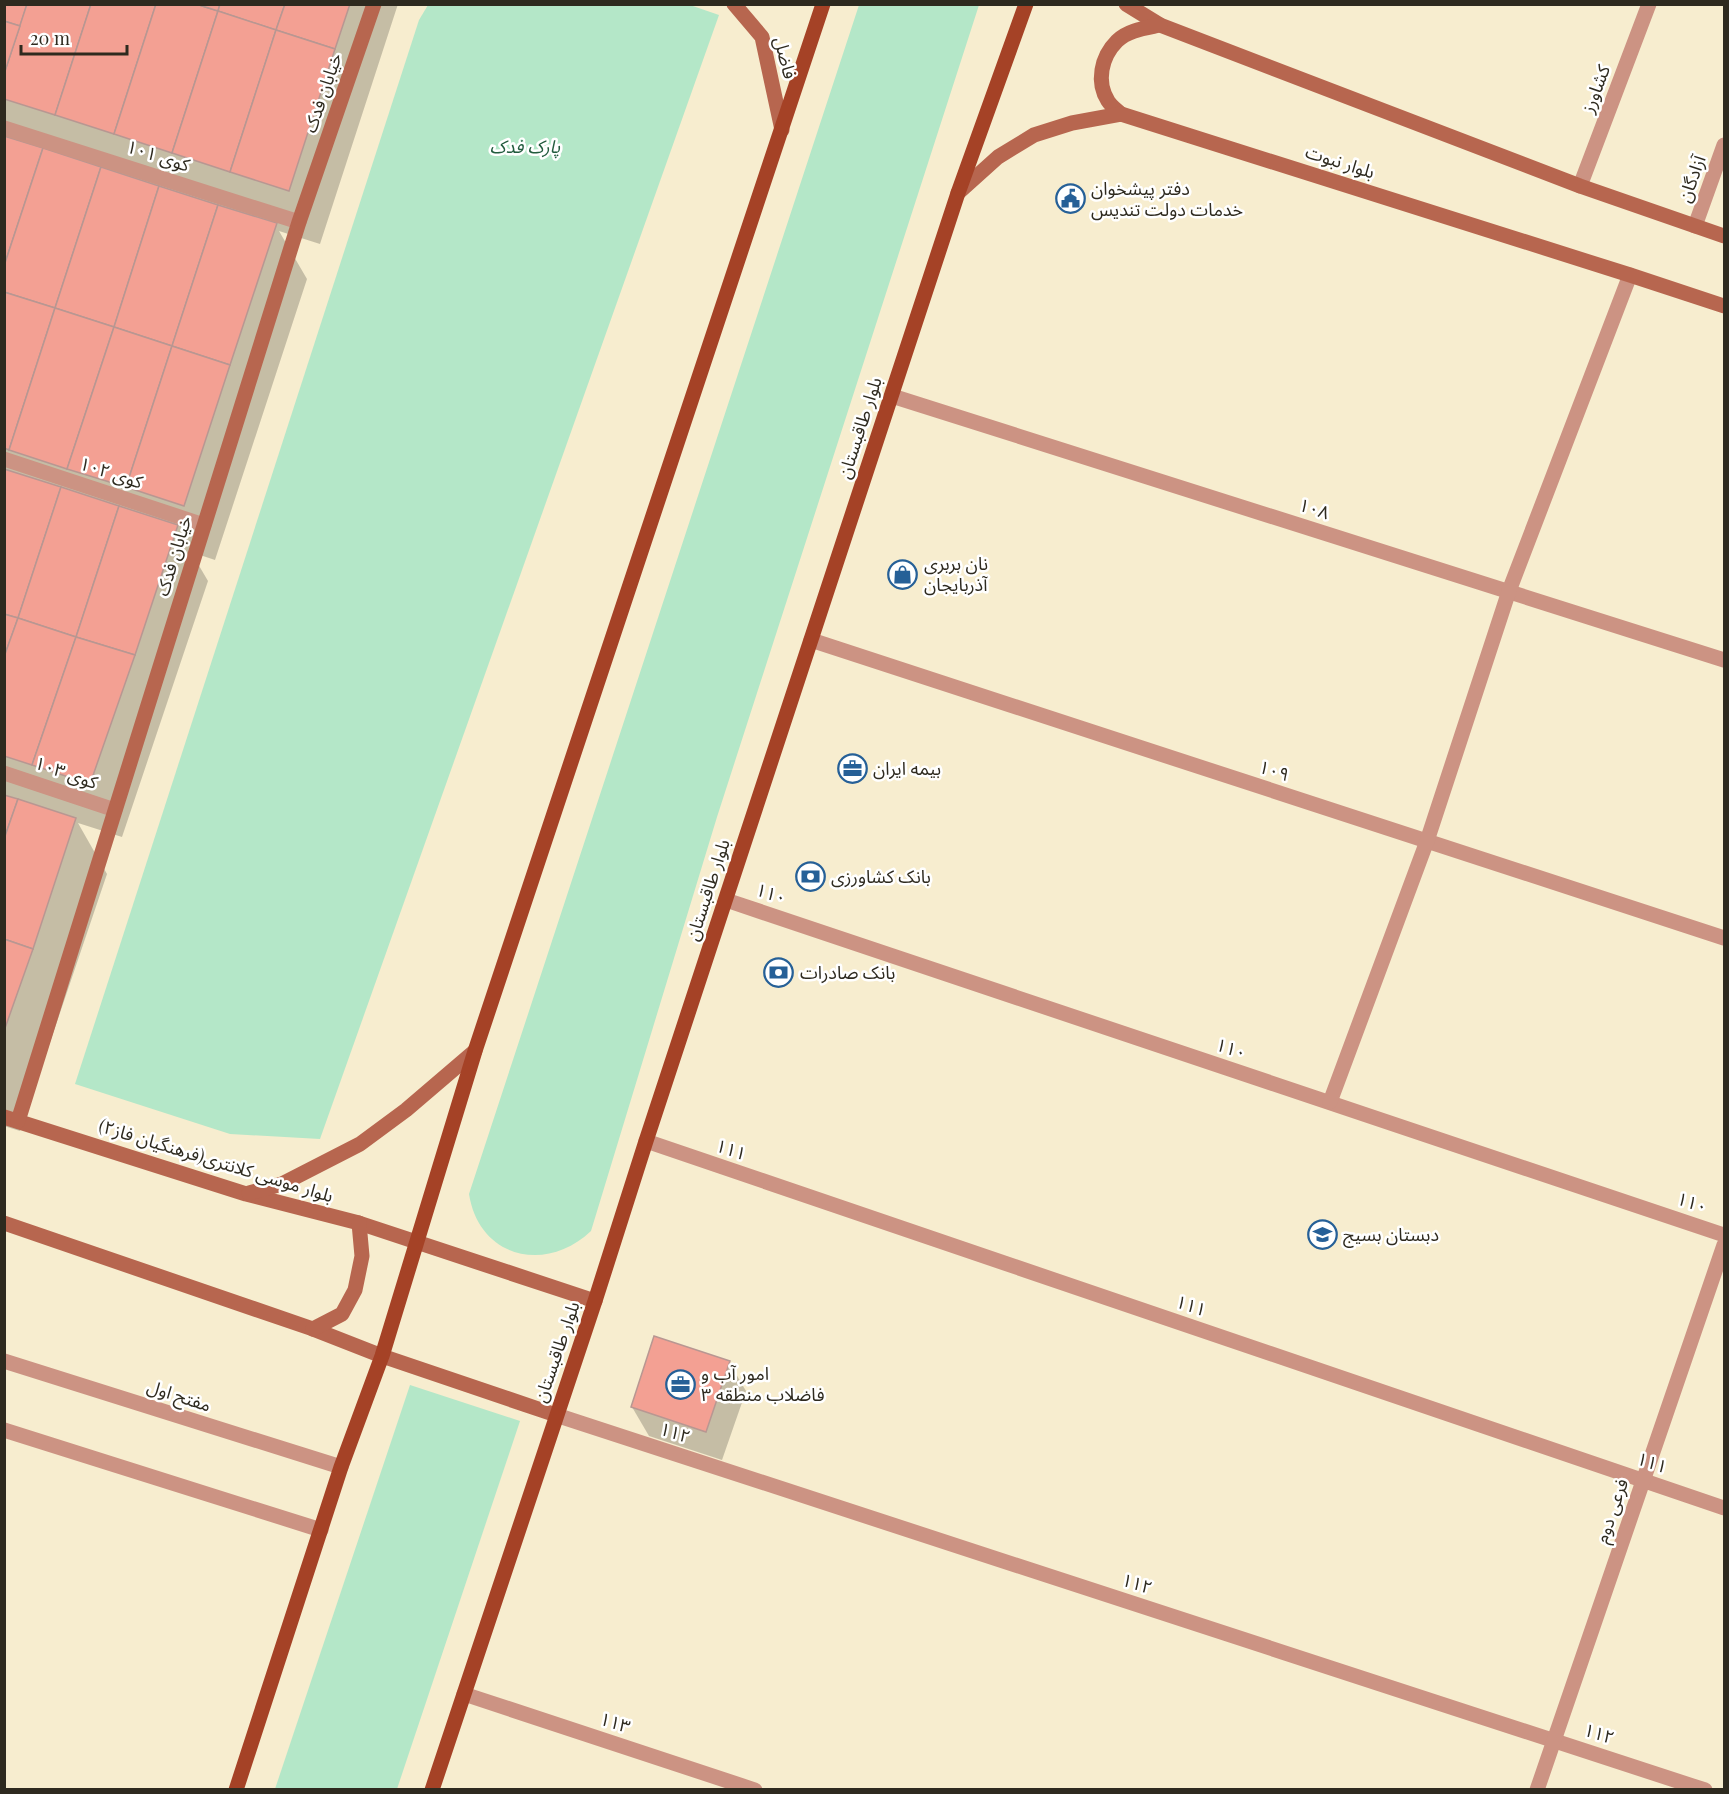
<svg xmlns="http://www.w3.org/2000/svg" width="1729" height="1794" font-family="'Playfair Display','Noto Sans Arabic',serif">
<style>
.green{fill:#b4e7c8}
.shadow{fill:#0003}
.building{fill:#f3a093;stroke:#b89792;stroke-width:1.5}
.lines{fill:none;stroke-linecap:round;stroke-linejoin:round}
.street{stroke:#cc9383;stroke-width:15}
.secondary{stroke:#b7664f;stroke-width:15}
.primary{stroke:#a54226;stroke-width:15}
.labels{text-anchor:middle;stroke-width:5;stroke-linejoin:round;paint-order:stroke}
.street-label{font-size:18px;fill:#2e2a1f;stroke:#fff}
.park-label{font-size:18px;font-style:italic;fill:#225c3e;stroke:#fff}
.poi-label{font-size:18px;fill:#2e2a1f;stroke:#fff;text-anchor:start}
</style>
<rect width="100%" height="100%" fill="#f7edcf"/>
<g class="green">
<path d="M687 4 719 15 320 1139 230 1134 75 1084 419 20 428 5Z"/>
<path d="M859 5H979L717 817 591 1231C546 1274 479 1258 469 1194Z"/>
<path d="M410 1385 520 1421 397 1789H275Z"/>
</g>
<g class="shadow">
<path d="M4 4H398L320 244 279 231 307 279 215 560 191 552 208 581 122 837 78 823 107 874 20 1131 4 1126Z"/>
<path d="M729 1362 746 1391 722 1460 649 1436 632 1407Z"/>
</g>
<g class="building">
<path d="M4 4H27L20 26 4 21Z"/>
<path d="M27 4H91L55 115 4 99V74Z"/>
<path d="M91 4H156L114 134 55 115Z"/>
<path d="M156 4H196L218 11 172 153 114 134Z"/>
<path d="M196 4H220L218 11Z"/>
<path d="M220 4H285L276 30 218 11Z"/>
<path d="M285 4H350L335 49 276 30Z"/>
<path d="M218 11 276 30 230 172 172 153Z"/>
<path d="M4 21 20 26 4 74Z"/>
<path d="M276 30 335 49 289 191 230 172Z"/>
<path d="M4 136 43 148 4 266Z"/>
<path d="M43 148 101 167 55 308 4 292V266Z"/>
<path d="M101 167 159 186 114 327 55 308Z"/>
<path d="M159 186 218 205 172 346 114 327Z"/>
<path d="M218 205 277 223 230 365 172 346Z"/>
<path d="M4 292 55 308 9 450 4 448Z"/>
<path d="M55 308 114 327 67 469 9 450Z"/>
<path d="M114 327 172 346 126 487 67 469Z"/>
<path d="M172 346 230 365 184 506 126 487Z"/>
<path d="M4 469 61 487 18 618 4 614Z"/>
<path d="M61 487 119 506 76 637 18 618Z"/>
<path d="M119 506 178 525 135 655 76 637Z"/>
<path d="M4 614 18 618 4 657Z"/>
<path d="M18 618 76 637 32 765 4 756V657Z"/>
<path d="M76 637 135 655 90 784 32 765Z"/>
<path d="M4 795 18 799 4 839Z"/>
<path d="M18 799 76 818 33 949 4 939V839Z"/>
<path d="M4 939 33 949 4 1031Z"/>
<path d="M654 1336 730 1361 706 1432 631 1407Z"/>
</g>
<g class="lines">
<g class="street">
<path d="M4 128 299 222"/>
<path d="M1580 186 1649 4"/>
<path d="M1695 226 1724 145"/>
<path d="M892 396 1724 660"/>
<path d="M4 459 204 525"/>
<path d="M811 640 1724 938"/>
<path d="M4 773 115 810"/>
<path d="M726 900 1724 1235"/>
<path d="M1330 1102 1427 841 1509 591 1630 275"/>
<path d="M646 1141 1724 1508"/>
<path d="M4 1361 341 1467"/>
<path d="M556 1415 1705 1790"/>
<path d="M4 1430 321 1530"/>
<path d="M464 1694 755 1790"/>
<path d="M1537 1790 1724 1245"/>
</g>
<g class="secondary">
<path d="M734 4 762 37 782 130"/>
<path d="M1126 4 1160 25 1580 186 1724 236"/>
<path d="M1121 114C1117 110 1111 106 1108 101 1096 82 1101 57 1117 41 1128 30 1146 28 1160 25"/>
<path d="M958 193 998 157 1034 135 1072 123 1121 114 1630 275 1724 306"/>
<path d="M4 1117 246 1194 359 1223 595 1301"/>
<path d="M18 1121 299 222 374 4"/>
<path d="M249 1193 282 1184 360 1144 406 1110 475 1051"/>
<path d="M4 1223 313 1329 382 1356 556 1415"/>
<path d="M313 1329 342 1314 355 1290 362 1256 359 1223"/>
</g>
<g class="primary">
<path d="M236 1790 341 1467 382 1356 475 1051 823 4"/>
<path d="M432 1790 595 1301 646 1141 958 193 1026 4"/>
</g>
</g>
<defs>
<symbol id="civic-ring" viewBox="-11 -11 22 22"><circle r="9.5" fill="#fff" stroke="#266097" stroke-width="1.5"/><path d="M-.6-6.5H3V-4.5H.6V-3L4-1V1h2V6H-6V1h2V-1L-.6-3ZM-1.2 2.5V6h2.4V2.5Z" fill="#266097"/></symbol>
<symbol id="shop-ring" viewBox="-11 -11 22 22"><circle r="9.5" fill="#fff" stroke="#266097" stroke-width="1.5"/><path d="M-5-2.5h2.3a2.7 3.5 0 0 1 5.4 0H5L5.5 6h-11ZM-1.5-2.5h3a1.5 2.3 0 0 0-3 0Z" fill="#266097"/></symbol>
<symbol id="office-ring" viewBox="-11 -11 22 22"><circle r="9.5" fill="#fff" stroke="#266097" stroke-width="1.5"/><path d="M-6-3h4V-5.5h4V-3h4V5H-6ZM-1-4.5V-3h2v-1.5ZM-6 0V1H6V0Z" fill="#266097"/></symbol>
<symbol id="bank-ring" viewBox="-11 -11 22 22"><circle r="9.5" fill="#fff" stroke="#266097" stroke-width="1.5"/><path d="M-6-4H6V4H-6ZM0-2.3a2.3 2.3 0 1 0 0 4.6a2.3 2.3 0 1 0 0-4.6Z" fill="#266097"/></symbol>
<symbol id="school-ring" viewBox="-11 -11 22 22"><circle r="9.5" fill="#fff" stroke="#266097" stroke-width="1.5"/><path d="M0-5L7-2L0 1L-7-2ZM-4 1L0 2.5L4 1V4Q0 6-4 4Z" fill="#266097"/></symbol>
</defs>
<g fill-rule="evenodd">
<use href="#civic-ring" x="1054" y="182" width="33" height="33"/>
<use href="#shop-ring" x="886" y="558" width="33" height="33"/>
<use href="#office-ring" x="836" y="752" width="33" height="33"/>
<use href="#bank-ring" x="794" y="860" width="33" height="33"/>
<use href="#bank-ring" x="762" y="956" width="33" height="33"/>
<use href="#school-ring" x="1306" y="1218" width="33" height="33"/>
<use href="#office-ring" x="664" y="1368" width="33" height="33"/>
</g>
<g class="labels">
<g class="street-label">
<text transform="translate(785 58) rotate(76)" y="6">فاضل</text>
<text transform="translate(1596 89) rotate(-69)" y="6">کشاورز</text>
<text transform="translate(323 93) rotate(-71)" y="6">خیابان فدک</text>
<text transform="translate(158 156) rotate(18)" y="6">کوی ۱۰۱</text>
<text transform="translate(1340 162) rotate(18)" y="6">بلوار نبوت</text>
<text transform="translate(1692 179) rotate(-70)" y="6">آزادگان</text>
<text transform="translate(860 428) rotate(-72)" y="6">بلوار طاقبستان</text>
<text transform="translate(111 473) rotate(18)" y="6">کوی ۱۰۲</text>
<text transform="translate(1314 509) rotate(18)" y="6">۱۰۸</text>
<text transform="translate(174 556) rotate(-73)" y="6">خیابان فدک</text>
<text transform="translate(1274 771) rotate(18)" y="6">۱۰۹</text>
<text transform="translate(66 773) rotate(19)" y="6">کوی ۱۰۳</text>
<text transform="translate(708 890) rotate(-72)" y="6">بلوار طاقبستان</text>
<text transform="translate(771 894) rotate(19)" y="6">۱۱۰</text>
<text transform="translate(1231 1049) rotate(19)" y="6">۱۱۰</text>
<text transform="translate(731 1150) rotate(19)" y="6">۱۱۱</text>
<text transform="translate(216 1161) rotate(17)" y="6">بلوار موسی کلانتری(فرهنگیان فاز۲)</text>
<text transform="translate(1692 1203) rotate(19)" y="6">۱۱۰</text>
<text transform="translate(1191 1306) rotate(19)" y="6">۱۱۱</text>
<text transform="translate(557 1352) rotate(-71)" y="6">بلوار طاقبستان</text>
<text transform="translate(179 1396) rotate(18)" y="6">مفتح اول</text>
<text transform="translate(675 1433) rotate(18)" y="6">۱۱۲</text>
<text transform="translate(1652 1463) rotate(19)" y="6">۱۱۱</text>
<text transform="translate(1612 1511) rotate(-71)" y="6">فرعی دوم</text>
<text transform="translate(1137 1584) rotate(18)" y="6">۱۱۲</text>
<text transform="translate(615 1723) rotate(18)" y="6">۱۱۳</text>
<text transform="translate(1599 1734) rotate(18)" y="6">۱۱۲</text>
</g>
<g class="park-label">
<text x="525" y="153">پارک فدک</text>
</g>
<g class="poi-label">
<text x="1091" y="195">دفتر پیشخوان<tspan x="1091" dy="21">خدمات دولت تندیس</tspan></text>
<text x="924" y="570">نان بربری<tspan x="924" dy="21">آذربایجان</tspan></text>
<text x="873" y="775">بیمه ایران</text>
<text x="831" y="883">بانک کشاورزی</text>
<text x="800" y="979">بانک صادرات</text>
<text x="1343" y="1241">دبستان بسیج</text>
<text x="701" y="1380">امور آب و<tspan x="701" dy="21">فاضلاب منطقه ۳</tspan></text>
</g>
</g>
<rect width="1729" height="1794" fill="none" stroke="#2e2a1f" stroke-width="12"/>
<path d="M21 45v9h106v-9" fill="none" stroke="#2e2a1f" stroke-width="3"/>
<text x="30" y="45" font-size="18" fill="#2e2a1f" stroke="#ffffff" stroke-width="4.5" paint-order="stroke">20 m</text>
</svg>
